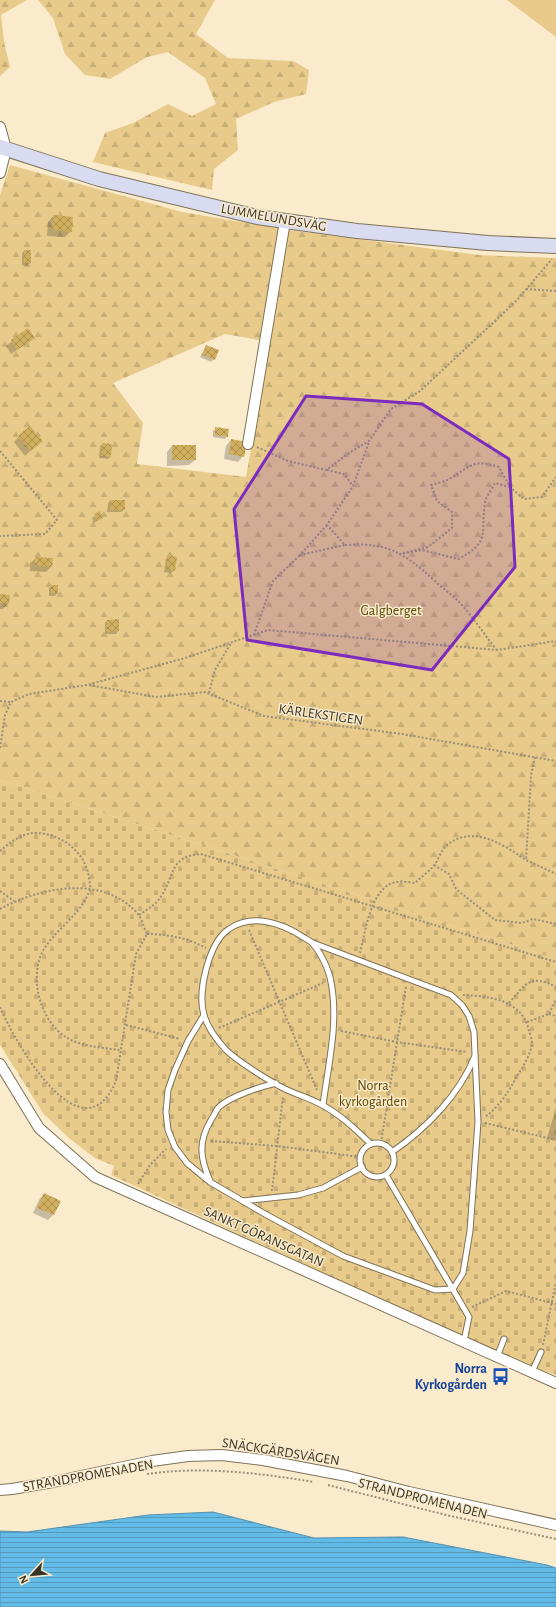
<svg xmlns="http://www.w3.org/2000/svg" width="556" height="1607" font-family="'Alegreya Sans',sans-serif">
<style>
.green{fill:#e8cb8a}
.forest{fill:url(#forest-firs);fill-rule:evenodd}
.cemetery{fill:url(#cemetery-stones)}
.water{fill:url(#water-rules);stroke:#5692ae}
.shadow{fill:#0003}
.building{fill:url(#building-cross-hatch)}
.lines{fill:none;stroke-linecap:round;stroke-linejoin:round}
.lane-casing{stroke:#7f7357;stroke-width:7}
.street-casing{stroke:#7f7357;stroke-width:12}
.secondary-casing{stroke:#7f7357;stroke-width:16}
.path{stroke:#988e79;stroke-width:2;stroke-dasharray:2 2;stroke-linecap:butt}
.lane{stroke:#fff;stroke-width:5}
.street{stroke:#fff;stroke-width:10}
.secondary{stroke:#d9dcf0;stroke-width:14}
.marked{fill:#7b2cbf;fill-opacity:0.2;stroke:#7b2cbf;stroke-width:3;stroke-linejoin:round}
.labels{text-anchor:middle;stroke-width:3;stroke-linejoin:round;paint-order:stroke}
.street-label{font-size:14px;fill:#393428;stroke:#f9ebcc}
.park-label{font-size:14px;fill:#5d4603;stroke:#f9ebcc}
.transit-label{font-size:14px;font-weight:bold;fill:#164399;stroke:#f9ebcc;text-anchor:end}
</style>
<defs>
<pattern id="forest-firs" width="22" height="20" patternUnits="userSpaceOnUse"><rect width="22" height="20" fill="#e8cb8a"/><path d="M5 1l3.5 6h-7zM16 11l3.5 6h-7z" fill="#c8af77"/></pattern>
<pattern id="cemetery-stones" width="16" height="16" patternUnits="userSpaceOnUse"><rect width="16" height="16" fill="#e8cb8a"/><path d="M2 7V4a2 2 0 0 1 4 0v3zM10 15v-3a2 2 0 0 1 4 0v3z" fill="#c8af77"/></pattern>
<pattern id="water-rules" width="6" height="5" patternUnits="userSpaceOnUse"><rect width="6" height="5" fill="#63bbe8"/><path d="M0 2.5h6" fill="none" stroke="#5399bc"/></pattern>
<pattern id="building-cross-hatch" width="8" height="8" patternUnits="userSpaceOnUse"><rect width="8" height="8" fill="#d0af5f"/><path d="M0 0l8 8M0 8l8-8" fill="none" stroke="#aa8f4e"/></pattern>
</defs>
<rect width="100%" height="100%" fill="#f9ebcc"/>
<path class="green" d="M507 0H556V37Z"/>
<g class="forest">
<path d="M0 0H27L1 15 4 42 10 67 0 76Z"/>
<path d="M38 0H215L196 34 228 58 293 61 309 70 306 94 274 102 236 119 238 150 214 169 212 190 93 162 105 133 133 123 168 104 192 116 216 104 205 78 168 52 147 57 110 79 85 75 65 54 53 18Z"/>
<path d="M10 165 182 212 289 230 479 255 556 258V959L0 780V195ZM225 334 270 342 246 477 137 464 143 423 113 383Z"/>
</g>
<path class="cemetery" d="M0 780 556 959V1375L540 1370 449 1331 111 1175 114 1166 95 1158 70 1139 43 1113 0 1045Z"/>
<path class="water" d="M213 1512 314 1538 403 1537 547 1565 556 1568V1607H0V1531L27 1532 148 1515Z"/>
<g class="shadow">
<path d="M53 216 71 231 65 237 47 236 48 222Z"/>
<path d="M24 251H30V263L27 266 22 265V253Z"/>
<path d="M28 329 34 338 11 354 6 346Z"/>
<path d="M206 346 214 359 211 362 200 357Z"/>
<path d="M216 428 227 436 225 439 213 437V431Z"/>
<path d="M19 437 36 446 25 456 14 442Z"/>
<path d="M231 440 243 456 238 462 224 459 226 446Z"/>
<path d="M103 444 110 457 108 459 99 458 100 446Z"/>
<path d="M172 446 195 460 189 465 167 466V452Z"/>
<path d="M110 501 124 510 121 512H107L108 503Z"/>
<path d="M99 513 102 518 94 523 92 518Z"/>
<path d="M168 556 174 570 171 573 164 572 166 559Z"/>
<path d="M36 558 51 567 46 572 30 571V563Z"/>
<path d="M52 586 57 593 55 596H49V588Z"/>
<path d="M0 595 8 604 3 609H0Z"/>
<path d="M107 621 118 631 116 634H105V623Z"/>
<path d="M556 1107V1141L547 1138Z"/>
<path d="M44 1194 53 1215 48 1220 33 1213 39 1200Z"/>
</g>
<g class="building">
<path d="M53 215 73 217 72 232 52 230Z"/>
<rect x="24" y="250" width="7" height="13"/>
<path d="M28 328 35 338 17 350 11 340Z"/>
<path d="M206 345 219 350 215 360 202 355Z"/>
<path d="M30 426 43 441 31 451 18 436Z"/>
<path d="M215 427 229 429 228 437 215 435Z"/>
<path d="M231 439 247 442 244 457 229 454Z"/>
<path d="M102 443 112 444 111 457 101 456Z"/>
<rect x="172" y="445" width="24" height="15"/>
<rect x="110" y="500" width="15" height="10"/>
<path d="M100 511 103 518 97 521 94 514Z"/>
<path d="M168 555 177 557 175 571 166 570Z"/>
<path d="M35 557 53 558 52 567 35 566Z"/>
<path d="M51 585H58V594L51 593Z"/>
<path d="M0 594 10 595 9 604 0 603Z"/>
<path d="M119 619V631L107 632V620Z"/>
<path d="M44 1193 61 1201 54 1215 37 1208Z"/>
</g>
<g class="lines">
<defs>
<g id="lane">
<path d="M204 1015 188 1041 175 1070 168 1090 166 1112 168 1130 175 1147 187 1163 210 1182 265 1214 343 1256 435 1290 453 1289 463 1273 470 1231 478 1122 474 1032 469 1016 462 1005 451 995 313 943"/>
<path d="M323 1105C328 1066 339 1022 331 982 329 970 321 953 313 944 311 941 306 939 303 937 282 923 252 913 229 929 209 942 197 992 204 1015 207 1026 217 1040 225 1049 237 1061 269 1081 285 1089 298 1095 312 1099 324 1106 342 1116 356 1130 371 1144"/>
<circle cx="377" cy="1160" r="17"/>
<path d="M392 1152C427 1128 459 1095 475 1056"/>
<path d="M386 1175 469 1317 464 1341"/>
<path d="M210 1181C200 1158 198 1142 211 1120 214 1116 216 1110 219 1107 231 1096 260 1087 276 1083"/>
<path d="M243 1201 298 1195 323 1188 362 1167"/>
<path d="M497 1357 504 1339"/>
<path d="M532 1372 541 1352"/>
</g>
<g id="street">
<path d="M0 127 6 149 0 173"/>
<path d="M248 444 285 221"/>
<path d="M0 1064 39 1128 95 1177 556 1383"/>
<path d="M0 1490 12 1489 53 1482 152 1461 188 1456 222 1455 263 1460 347 1476 409 1492 556 1525"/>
</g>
<path id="secondary" d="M0 147 99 179 257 217 357 231 488 243 556 246"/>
</defs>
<use href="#lane" class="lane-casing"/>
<use href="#street" class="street-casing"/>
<use href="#secondary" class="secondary-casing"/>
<g class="path">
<path d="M526 289 556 291"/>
<path d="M257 447 288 461 326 470 352 451 369 441 391 409 420 391 493 323 517 300 552 259"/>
<path d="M0 451 57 520 45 534 0 536"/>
<path d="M327 470 344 474 353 486"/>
<path d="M510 487 495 483C492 489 486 496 485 503 480 533 492 542 458 559L422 550 400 554 428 547 452 528V512L437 501 431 485C437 483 444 482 449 479 471 467 472 458 499 467L510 487 524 499 542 497 556 477"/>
<path d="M327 525 300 555 345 545 327 525 353 486 369 442"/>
<path d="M345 545C388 542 404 553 435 581 443 589 453 595 460 603 473 617 484 634 496 649"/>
<path d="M254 635 273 581 300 555"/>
<path d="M89 685 156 697 205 692 264 716 402 734 556 761"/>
<path d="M209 693 215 670 231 643"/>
<path d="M0 701 11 702"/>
<path d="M0 748 5 715 11 702 29 694 87 685 185 658 268 630 497 650 556 641"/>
<path d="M535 757 531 776 526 860 556 874"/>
<path d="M0 851C9 843 22 833 35 833 60 833 85 851 89 877 89 881 91 885 90 889 82 914 57 928 44 949 27 978 41 1027 73 1041 88 1047 105 1048 120 1050"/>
<path d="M434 865 449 874 456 889 495 920 522 923 533 919 556 924"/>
<path d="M0 891 14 901"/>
<path d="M0 909C41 887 103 874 138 914 142 919 144 928 147 934L136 954 116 1081C82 1161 14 1041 0 1007"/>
<path d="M139 915C148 909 157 904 162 895 175 874 170 856 201 854L556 962"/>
<path d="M249 930 317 1090"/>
<path d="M147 934C167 934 188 938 206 948"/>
<path d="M360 953C365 933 370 894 390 884 398 880 407 882 415 883 421 877 430 871 435 864 439 858 442 849 447 845 473 824 504 845 526 860"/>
<path d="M463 995C489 996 523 1000 529 1031 530 1034 532 1039 532 1043 531 1054 523 1067 517 1076 510 1090 499 1107 485 1117"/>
<path d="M509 1003C526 984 530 973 556 987"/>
<path d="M549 1014 556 1016"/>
<path d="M527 1022 549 1014 556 999"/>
<path d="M126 1025 180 1039"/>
<path d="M219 1028 323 983"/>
<path d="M341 1031 397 1042 467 1052"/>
<path d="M485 1123 556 1140"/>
<path d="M211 1141 277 1146 360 1157"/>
<path d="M381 1143 406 986"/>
<path d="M138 1184 150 1165 166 1149"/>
<path d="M272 1191 283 1096"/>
<path d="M472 1307 506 1291 556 1304"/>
<path d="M543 1345 556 1282"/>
<path d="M147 1474C202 1466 259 1473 314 1482"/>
<path d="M328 1485 446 1515 556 1539"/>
</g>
<use href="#lane" class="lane"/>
<use href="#street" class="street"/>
<use href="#secondary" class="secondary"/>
</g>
<path class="marked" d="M306 396 422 404 509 459 515 567 432 670 247 640 234 509Z"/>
<defs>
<symbol id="bus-bare" viewBox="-9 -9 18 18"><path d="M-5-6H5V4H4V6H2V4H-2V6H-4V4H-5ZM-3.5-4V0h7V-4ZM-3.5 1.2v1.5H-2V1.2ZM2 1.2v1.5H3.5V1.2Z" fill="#1a4fb4" stroke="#f9ebcc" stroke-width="2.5" paint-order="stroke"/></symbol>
</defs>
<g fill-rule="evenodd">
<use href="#bus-bare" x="488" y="1364" width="25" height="25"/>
</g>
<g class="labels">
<g class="street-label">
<text transform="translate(274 217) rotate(10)" y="5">LUMMELUNDSVÄG</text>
<text transform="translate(321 714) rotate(8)" y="5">KÄRLEKSTIGEN</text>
<text transform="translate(264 1236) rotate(24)" y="5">SANKT GÖRANSGATAN</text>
<text transform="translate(281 1451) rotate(9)" y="5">SNÄCKGÄRDSVÄGEN</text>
<text transform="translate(88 1475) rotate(-10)" y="5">STRANDPROMENADEN</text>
<text transform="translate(423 1498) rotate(14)" y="5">STRANDPROMENADEN</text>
</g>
<g class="park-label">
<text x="391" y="615">Galgberget</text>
<text x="373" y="1090">Norra<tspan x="373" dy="16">kyrkogården</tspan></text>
</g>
<g class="transit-label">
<text x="487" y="1373">Norra<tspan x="487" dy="16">Kyrkogården</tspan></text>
</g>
</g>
<g transform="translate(32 1575) rotate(243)" stroke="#f9ebcc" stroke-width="3" paint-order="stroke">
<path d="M0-3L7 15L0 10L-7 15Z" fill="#393428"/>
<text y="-6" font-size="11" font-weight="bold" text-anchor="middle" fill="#393428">N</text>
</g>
</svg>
